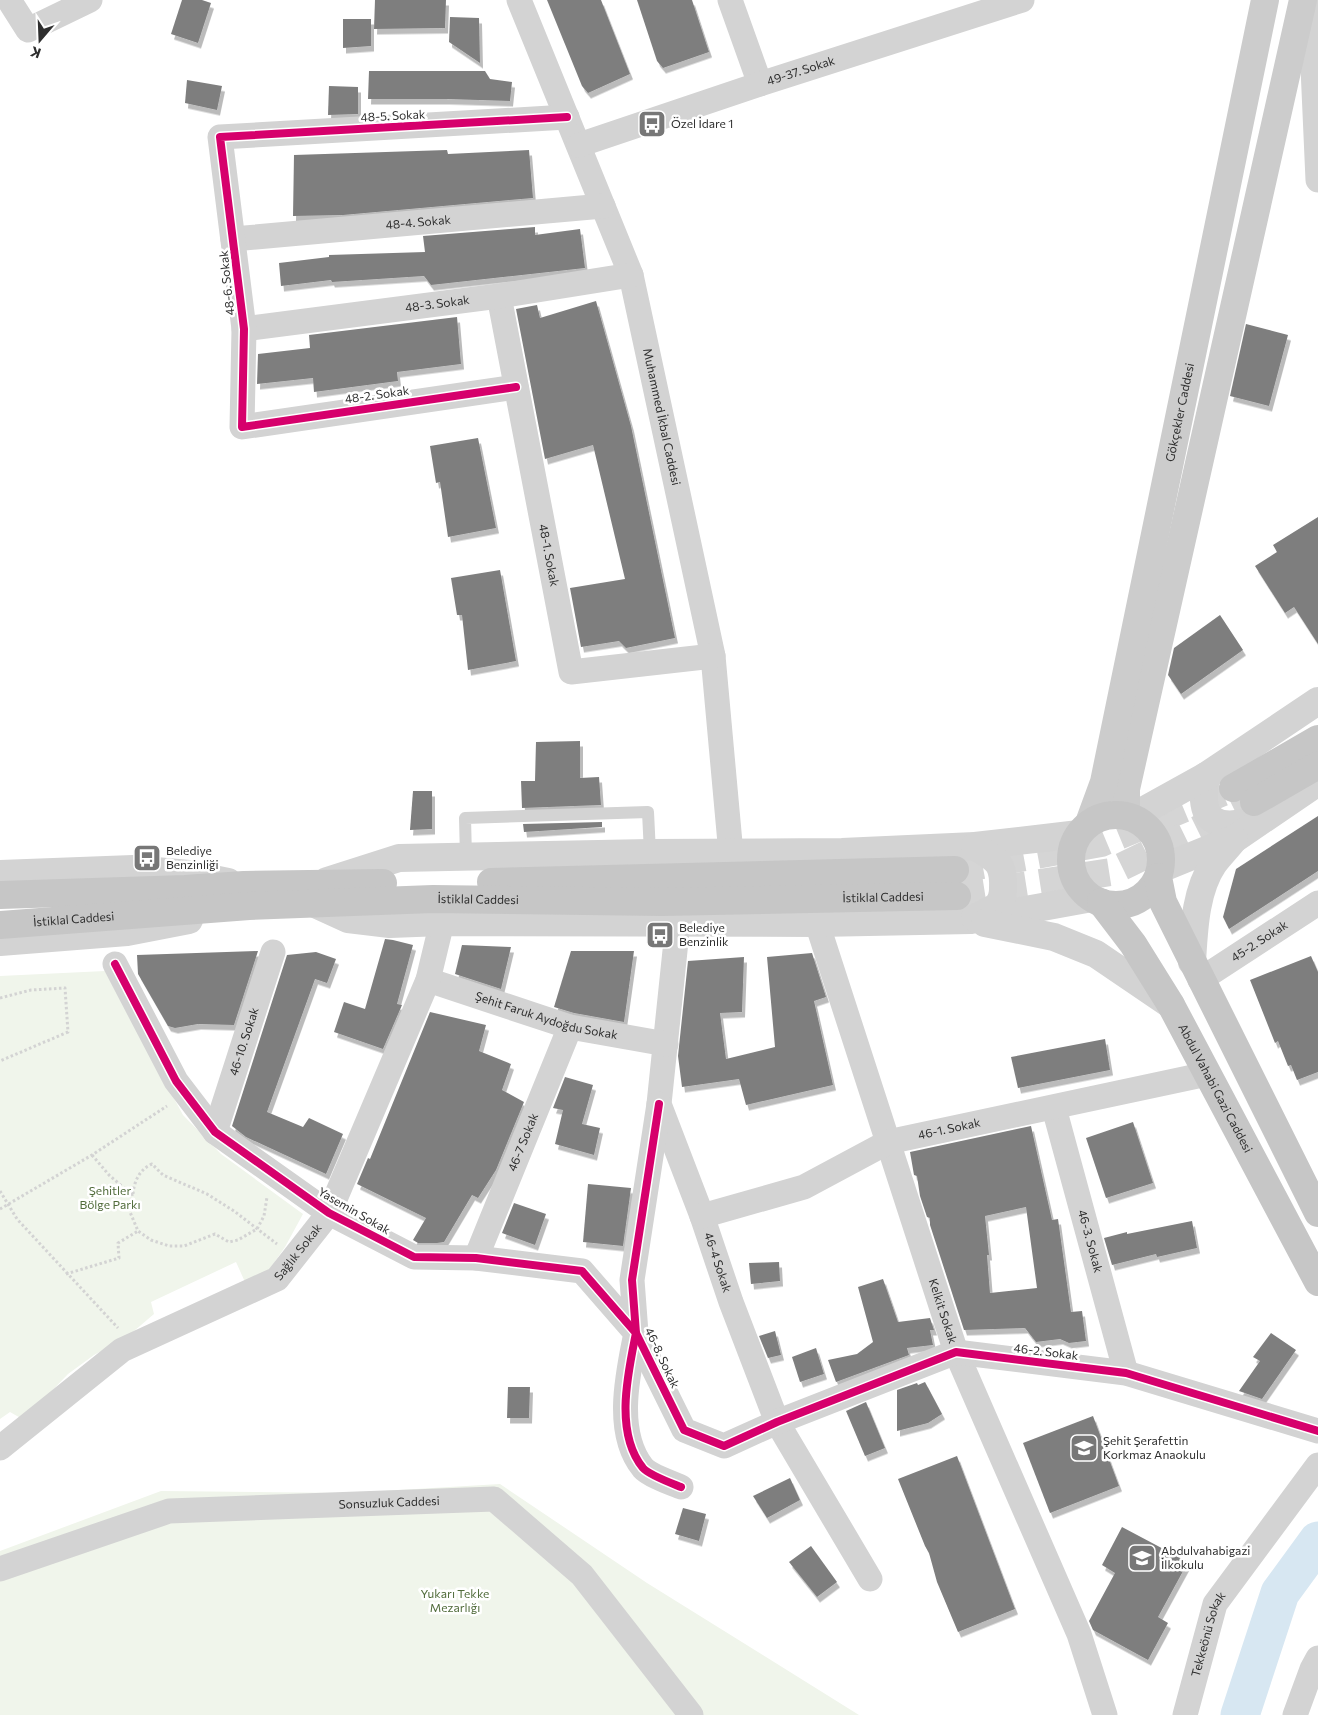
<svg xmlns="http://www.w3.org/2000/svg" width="1318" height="1715" font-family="Commissioner,sans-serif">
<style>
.green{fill:#f0f5eb}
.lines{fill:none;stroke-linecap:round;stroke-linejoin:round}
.river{stroke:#d7e7f2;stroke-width:39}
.building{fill:#7e7e7e;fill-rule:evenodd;filter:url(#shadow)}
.primary-tunnel{stroke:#d5d5d5;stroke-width:28;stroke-dasharray:28 14;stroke-linecap:butt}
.path{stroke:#d3d3d3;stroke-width:3;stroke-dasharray:2.5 2.5;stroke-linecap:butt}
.service{stroke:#d3d3d3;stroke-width:12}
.minor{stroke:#d3d3d3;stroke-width:25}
.tertiary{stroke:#d3d3d3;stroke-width:28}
.secondary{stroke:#ccc;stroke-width:28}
.primary{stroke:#c6c6c6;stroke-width:28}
.cycleway-casing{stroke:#fff;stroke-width:11}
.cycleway{stroke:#d6006c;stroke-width:8}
.labels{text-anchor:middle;stroke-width:5;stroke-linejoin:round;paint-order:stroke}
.street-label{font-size:12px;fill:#2e2e2e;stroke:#fff}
.poi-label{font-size:12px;fill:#2e2e2e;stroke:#fff;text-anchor:start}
.park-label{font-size:12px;fill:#506b3a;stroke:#fff}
</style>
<defs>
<filter id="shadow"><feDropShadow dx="3" dy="5.5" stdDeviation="0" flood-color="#0004"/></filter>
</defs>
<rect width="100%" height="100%" fill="#fff"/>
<g class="green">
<path d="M105 971 183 1115 221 1154 303 1214 285 1247 267 1273 245 1282 236 1262 151 1302 154 1314 127 1337 94 1355 68 1374 24 1420 10 1412 0 1419V976Z"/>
<path d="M500 1484 647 1583 859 1715H0V1551L161 1491 348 1493Z"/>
</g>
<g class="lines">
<path class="river" d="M1240 1715 1280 1593 1318 1541"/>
</g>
<g class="building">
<path d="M182 0H202L211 3 198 43 171 34Z"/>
<path d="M375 0H446L445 28 374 29Z"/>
<path d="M547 0H601L630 74 588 93 582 86Z"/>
<path d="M637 0H692L709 52 663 68 657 61Z"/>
<path d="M450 17 479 18 480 63 449 42Z"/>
<path d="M343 19H371V46L343 48Z"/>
<path d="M369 71H485L490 79 512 82 510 101 447 99H368Z"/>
<path d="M187 80 222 86 217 110 185 103Z"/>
<path d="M329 86 358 87V114L328 115Z"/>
<path d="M447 150 448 154 529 150 533 198 343 215 293 216 294 155Z"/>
<path d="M535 227V235L580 229 585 268 431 285 424 276 332 282 331 280 281 286 279 263 329 257V255L425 252 423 236Z"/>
<path d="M596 301 631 426 675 638 626 648 619 641 581 647 570 588 625 579 593 445 545 459 516 309 537 305 540 318Z"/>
<path d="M457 317 461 364 397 372 398 381 314 392 313 378 257 384 258 354 310 348 309 335Z"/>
<path d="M1246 324 1288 335 1269 406 1230 396Z"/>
<path d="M478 438 496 528 448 537 440 482 436 483 430 446Z"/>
<path d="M1318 517V644L1294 607 1285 613 1255 566 1277 552 1273 545Z"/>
<path d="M500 570 516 661 468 670 462 615H457L451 578Z"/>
<path d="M1220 615 1243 650 1181 694 1168 675 1174 648Z"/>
<path d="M580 741V778L599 777 601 805 522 808 521 781H535L536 742Z"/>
<path d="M413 791H432V829L410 830Z"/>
<path d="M1318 816V871L1229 929 1223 917 1236 869Z"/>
<path d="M602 822V827L524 832 523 824Z"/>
<path d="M385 939 393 940 413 945 397 1004 402 1005 383 1049 334 1032 344 1002 365 1009Z"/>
<path d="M462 945 511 947 501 989 455 974Z"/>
<path d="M258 951 234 1025 198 1024 175 1028 168 1026 138 974 137 955Z"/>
<path d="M571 951H634L624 1022 574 1013 554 1007Z"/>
<path d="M316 952 336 959 327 983 315 979 267 1112 303 1127 309 1118 343 1134 326 1174 246 1137 232 1126 287 955Z"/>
<path d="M812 953 826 997 814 1001 833 1085 746 1105 739 1079 682 1087 678 1056 688 961 744 957 742 1012 720 1013 726 1059 775 1047 767 957Z"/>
<path d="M1311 956 1318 972V1072L1297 1080 1291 1065 1288 1066 1278 1041 1275 1043 1250 980Z"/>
<path d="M430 1012 486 1025 479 1051 511 1064 502 1090 524 1102 496 1170 478 1198 472 1195 444 1242 437 1243H418L413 1240 426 1218 357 1184 368 1158 370 1159Z"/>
<path d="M1105 1039 1110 1070 1018 1088 1011 1057Z"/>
<path d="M565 1077 593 1085 582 1124 600 1128 594 1155 555 1144 563 1110 553 1108Z"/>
<path d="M1133 1122 1153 1183 1106 1198 1086 1138Z"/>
<path d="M1031 1126 1052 1220 1058 1219 1071 1312 1082 1311 1086 1341 1069 1343 1060 1339 1036 1342 1025 1328 964 1330 930 1225V1218L927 1217 920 1196 917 1176 914 1175 910 1152ZM1026 1207 1037 1288 990 1293 987 1255H989L985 1216Z"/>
<path d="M588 1184 631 1188 623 1246 583 1242Z"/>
<path d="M514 1203 546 1214 535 1245 502 1233Z"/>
<path d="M1192 1221 1197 1248 1157 1257 1156 1254 1112 1265 1104 1238 1127 1232V1234Z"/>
<path d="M779 1262 780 1281 751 1284 749 1263Z"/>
<path d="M883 1279 898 1322 930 1318 934 1330H930L933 1345 907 1348 909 1355 836 1382 828 1360 857 1354 873 1342 858 1287Z"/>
<path d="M775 1331 781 1355 768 1358 759 1336Z"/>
<path d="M1271 1333 1296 1350 1262 1399 1239 1391 1260 1361 1253 1357Z"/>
<path d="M816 1348 824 1374 800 1382 792 1357Z"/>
<path d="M925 1382 942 1414 928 1423 897 1431V1390L917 1383 918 1385Z"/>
<path d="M508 1387H530L529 1418H507Z"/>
<path d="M866 1402 885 1448 865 1456 846 1411Z"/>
<path d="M1093 1416 1119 1486 1050 1513 1023 1443Z"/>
<path d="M957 1456 1015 1609 958 1632 937 1582 929 1553 925 1546 898 1479Z"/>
<path d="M790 1478 800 1500 767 1518 753 1496Z"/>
<path d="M683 1508 706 1514 699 1541 675 1534Z"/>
<path d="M1122 1527 1188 1562 1158 1617 1168 1623 1148 1660 1093 1630 1089 1621 1115 1573 1102 1565Z"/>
<path d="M811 1546 837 1582 817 1597 789 1562Z"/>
</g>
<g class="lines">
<g class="primary-tunnel">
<path d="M955 870 1101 843 1233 788"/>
<path d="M957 896 1111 872 1254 802"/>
</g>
<g class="path">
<path d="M0 998 31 990 65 988 68 1032 0 1061"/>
<path d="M92 1155 109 1175 132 1195 130 1212 138 1231 151 1240 169 1246H184L215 1234 229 1242 238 1240 257 1229 264 1216 267 1197"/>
<path d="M0 1191 17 1219 118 1328"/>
<path d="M133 1194C134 1181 140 1169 152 1164L163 1175 207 1194 234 1211 277 1244"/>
<path d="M0 1209 92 1155 167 1106"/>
<path d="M66 1274 119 1258 118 1243 138 1231"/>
</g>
<path class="service" d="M466 857 465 818 648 812 650 853"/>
<g class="minor">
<path d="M9 0 28 30 90 0"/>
<path id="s1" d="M519 0 631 275 713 656 731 854"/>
<path d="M730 0 760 84"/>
<path d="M1310 0 1318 180"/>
<path id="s2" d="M579 145 760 84 1022 0"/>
<path id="s3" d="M233 239 603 206"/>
<path id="s4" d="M499 296 571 672 713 656"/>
<path id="s5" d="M244 329 499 296 631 275"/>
<path d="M516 387 242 427 244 329 220 137 567 117"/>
<path id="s6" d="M678 922 659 1104 702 1216 731 1302 777 1422 870 1579"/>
<path id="s7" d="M817 923 956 1352 1079 1634 1105 1715"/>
<path d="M115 964 176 1081 215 1132 329 1213 414 1257 476 1258 582 1271 636 1333C628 1373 614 1432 643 1468 649 1475 671 1483 681 1487"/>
<path id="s8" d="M428 980 570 1027 666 1044"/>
<path id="s9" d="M1200 980 1318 903"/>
<path d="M659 1104 632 1280 636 1333 684 1430 724 1446 777 1422 956 1352 1126 1373 1318 1431"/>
<path id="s10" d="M1054 1108 1126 1373"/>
<path id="s11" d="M215 1132 273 952"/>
<path id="s12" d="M702 1216 804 1187 888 1142 1207 1074"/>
<path id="s13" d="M476 1258 570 1027"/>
<path id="s14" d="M0 1448 122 1350 277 1279 329 1213 428 980 442 922"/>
<path id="s15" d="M0 1569 169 1511 494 1499 582 1575 691 1715"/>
<path id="s16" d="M1185 1715 1215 1604 1318 1465"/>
<path d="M1295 1715 1312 1669 1318 1658"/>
</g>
<g class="tertiary">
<path d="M1206 776C1197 820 1215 833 1257 819"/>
<path d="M1132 817 1206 776 1318 701"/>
<path d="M1160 869 1236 838 1318 782"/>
<path d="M0 874 133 869 189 874 228 882"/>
<path d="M327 881 399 858 650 853 842 852 975 846 1079 834"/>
<path d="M313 903 348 919 390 924 442 922 817 923 971 920 1092 898"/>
<path d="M975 918C981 914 990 911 996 907 1001 902 1003 895 1003 889 1004 862 997 860 975 846"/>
<path d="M985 923 1054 937 1096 954 1171 1005"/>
<path d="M0 942 127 932 189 920"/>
<path d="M1192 962C1194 930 1195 891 1214 863 1220 855 1228 847 1234 839"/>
</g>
<g class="secondary">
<path d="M1126 816V789L1303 0"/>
<path id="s17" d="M1089 823 1104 782 1265 0"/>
</g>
<g class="primary">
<path d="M1233 788 1318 739"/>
<path d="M1254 802 1318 765"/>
<circle cx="1116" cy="860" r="45"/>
<path d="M1158 877 1163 902 1318 1213"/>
<path d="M491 882 955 870"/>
<path d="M0 895 185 889 244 885 383 883"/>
<path id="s18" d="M1101 902 1133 944 1171 1005 1318 1282"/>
<path id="s19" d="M0 925 249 906 433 899 662 902 957 896"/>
</g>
<defs>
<g id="cycleway">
<path d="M516 387 242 427 244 329 220 137 567 117"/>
<path d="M115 964 176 1081 215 1132 329 1213 414 1257 476 1258 582 1271 636 1333C628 1373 614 1432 643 1468 649 1475 671 1483 681 1487"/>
<path d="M659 1104 632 1280 636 1333 684 1430 724 1446 777 1422 956 1352 1126 1373 1318 1431"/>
</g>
</defs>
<use href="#cycleway" class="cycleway-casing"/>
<use href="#cycleway" class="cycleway"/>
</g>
<defs>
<symbol id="bus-square" viewBox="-11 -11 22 22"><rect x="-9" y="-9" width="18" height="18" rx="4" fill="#777" stroke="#fff"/><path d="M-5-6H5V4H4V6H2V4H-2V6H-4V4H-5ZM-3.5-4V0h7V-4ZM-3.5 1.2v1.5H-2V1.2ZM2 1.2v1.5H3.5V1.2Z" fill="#fff"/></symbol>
<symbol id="school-square" viewBox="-11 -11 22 22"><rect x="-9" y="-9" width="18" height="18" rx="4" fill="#777" stroke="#fff"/><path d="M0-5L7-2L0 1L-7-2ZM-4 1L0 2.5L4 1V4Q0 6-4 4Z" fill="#fff"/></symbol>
</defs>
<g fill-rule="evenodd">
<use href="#bus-square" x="636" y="108" width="32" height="32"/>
<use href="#bus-square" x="131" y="842" width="32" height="32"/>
<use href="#bus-square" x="644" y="919" width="32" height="32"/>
<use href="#school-square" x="1068" y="1432" width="32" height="32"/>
<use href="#school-square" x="1126" y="1542" width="32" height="32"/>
</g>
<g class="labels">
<g class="street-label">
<text dy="4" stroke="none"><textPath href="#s2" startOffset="234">49-37. Sokak</textPath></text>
<text transform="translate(393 116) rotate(-3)" y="4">48-5. Sokak</text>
<text dy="4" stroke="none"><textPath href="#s3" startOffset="186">48-4. Sokak</textPath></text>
<text transform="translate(227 283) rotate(-96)" y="4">48-6. Sokak</text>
<text dy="4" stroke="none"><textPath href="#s5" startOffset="195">48-3. Sokak</textPath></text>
<text transform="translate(377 395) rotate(-8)" y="4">48-2. Sokak</text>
<text dy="4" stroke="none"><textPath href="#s17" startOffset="421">Gökçekler Caddesi</textPath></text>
<text dy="4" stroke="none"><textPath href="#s1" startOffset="442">Muhammed İkbal Caddesi</textPath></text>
<text dy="4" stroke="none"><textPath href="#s4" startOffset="264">48-1. Sokak</textPath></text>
<text dy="4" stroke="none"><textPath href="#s19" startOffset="884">İstiklal Caddesi</textPath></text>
<text dy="4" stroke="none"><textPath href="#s19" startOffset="479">İstiklal Caddesi</textPath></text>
<text dy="4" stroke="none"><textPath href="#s19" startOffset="74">İstiklal Caddesi</textPath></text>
<text dy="4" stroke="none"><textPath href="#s9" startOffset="71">45-2. Sokak</textPath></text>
<text dy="4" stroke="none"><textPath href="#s8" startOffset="124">Şehit Faruk Aydoğdu Sokak</textPath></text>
<text dy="4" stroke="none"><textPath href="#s11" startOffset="95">46-10. Sokak</textPath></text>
<text dy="4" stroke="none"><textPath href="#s18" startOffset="219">Abdul Vahabi Gazi Caddesi</textPath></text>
<text dy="4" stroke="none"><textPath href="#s12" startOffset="264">46-1. Sokak</textPath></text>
<text dy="4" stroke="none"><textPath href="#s13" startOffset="125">46-7 Sokak</textPath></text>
<text transform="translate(354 1211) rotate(30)" y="4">Yasemin Sokak</text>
<text dy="4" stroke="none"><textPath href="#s10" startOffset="138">46-3. Sokak</textPath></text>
<text dy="4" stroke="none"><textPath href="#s14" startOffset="361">Sağlık Sokak</textPath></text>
<text dy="4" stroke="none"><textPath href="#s6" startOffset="352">46-4 Sokak</textPath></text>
<text dy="4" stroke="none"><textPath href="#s7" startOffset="408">Kelkit Sokak</textPath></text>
<text transform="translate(1046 1352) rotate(7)" y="4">46-2. Sokak</text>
<text transform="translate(662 1358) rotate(65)" y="4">46-8. Sokak</text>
<text dy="4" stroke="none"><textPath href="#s15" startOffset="399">Sonsuzluk Caddesi</textPath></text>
<text dy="4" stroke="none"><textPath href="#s16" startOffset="84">Tekkeönü Sokak</textPath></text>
</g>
<g class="poi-label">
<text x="671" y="128">Özel İdare 1</text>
<text x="166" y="855">Belediye<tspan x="166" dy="14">Benzinliği</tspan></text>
<text x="679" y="932">Belediye<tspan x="679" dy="14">Benzinlik</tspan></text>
<text x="1103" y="1445">Şehit Şerafettin<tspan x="1103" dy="14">Korkmaz Anaokulu</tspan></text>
<text x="1161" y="1555">Abdulvahabigazi<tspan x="1161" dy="14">İlkokulu</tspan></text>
</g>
<g class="park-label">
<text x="110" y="1195">Şehitler<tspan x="110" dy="14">Bölge Parkı</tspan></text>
<text x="455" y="1598">Yukarı Tekke<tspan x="455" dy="14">Mezarlığı</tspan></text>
</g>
</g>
<g transform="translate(40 40) rotate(199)" stroke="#ffffff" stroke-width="4" paint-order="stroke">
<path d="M0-4L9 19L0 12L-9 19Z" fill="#2e2e2e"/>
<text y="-8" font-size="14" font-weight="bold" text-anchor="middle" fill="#2e2e2e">K</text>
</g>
</svg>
